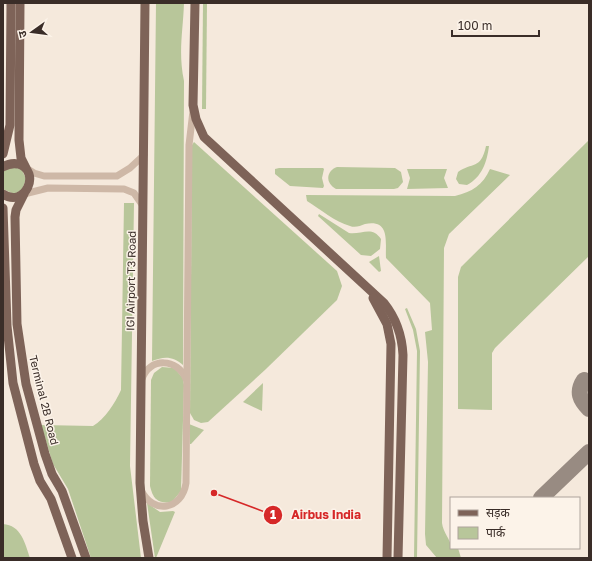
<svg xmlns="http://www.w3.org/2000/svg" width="592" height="561" font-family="'Golos Text','Noto Sans Devanagari',sans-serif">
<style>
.green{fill:#b8c69a}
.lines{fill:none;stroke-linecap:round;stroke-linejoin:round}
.taxiway{stroke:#988b82;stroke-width:16}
.minor{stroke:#ceb8a7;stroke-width:7}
.major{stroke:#7e6358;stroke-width:9}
.labels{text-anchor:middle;stroke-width:3;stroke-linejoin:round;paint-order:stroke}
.street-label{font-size:11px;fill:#3a2d28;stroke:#fcf3e9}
.leader{fill:none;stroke:#d62828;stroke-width:1.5}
.callout-dot{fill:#d62828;stroke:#fcf3e9;stroke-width:1.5}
.mark-label{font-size:12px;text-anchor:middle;font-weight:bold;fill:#fff}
.callout-label{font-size:12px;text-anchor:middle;font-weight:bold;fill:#d62828;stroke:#fcf3e9;stroke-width:3;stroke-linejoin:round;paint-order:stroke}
</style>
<rect width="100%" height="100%" fill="#f5e9dc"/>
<g class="green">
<path d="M156 3H184C183 32 178 52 184 81L183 365C173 356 164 356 152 361Z"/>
<path d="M203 3H207L206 109H202Z"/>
<path d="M589 140V256L495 348 492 353V410L458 409V277L461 267Z"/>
<path d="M194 142 337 271 342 286 337 300 266 369 208 422 201 423 194 420 190 413 192 145Z"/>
<path d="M486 146H489C487 162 482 177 467 185L459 184 456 179 458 172C472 162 481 170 486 146Z"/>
<path d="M14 167 22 170 26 179 22 190 14 194 3 189V171Z"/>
<path d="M337 167 395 168 401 172 403 182 398 188 394 189H336C325 183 326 171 337 167Z"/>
<path d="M279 168H323L324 169 322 178 324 186 323 188 290 186 275 174V169Z"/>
<path d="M407 169H447L444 178 448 188 407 189 410 178Z"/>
<path d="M490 169 510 175 449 234 444 248 442 523C443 533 451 539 451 548H458L461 558H437L426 545 425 534 428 362 425 332 432 330 430 303 386 258C385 243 391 219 365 224 360 226 355 228 350 226 335 222 320 209 307 201L306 195 455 196C472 192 483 185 490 169Z"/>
<path d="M124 203H134L130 466 141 558H91L68 489 53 464 41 425 93 426C105 419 115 403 121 390Z"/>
<path d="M319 214 349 233C361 235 372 225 381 239L380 249 371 256 361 255 318 216Z"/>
<path d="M379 256 381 271 379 272 369 262Z"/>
<path d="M407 308 416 329 420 351 417 558H414L417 351 413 330 405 309Z"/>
<path d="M162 367 174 368 183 378 184 385 181 491 172 502C159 504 153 500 150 486L151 380 154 373Z"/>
<path d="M263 383 262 411 243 402Z"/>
<path d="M189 424 204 430 191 444H190Z"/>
<path d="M147 503 160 512 173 511 175 512 156 558H155Z"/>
<path d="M3 524C21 525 25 543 30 558H3Z"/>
</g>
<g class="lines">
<g class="taxiway">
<path d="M584 380C576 392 580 400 589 409"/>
<path d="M541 498 589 452"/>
</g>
<g class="minor">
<path d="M26 168 34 173 44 176H117L130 168 144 155"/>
<path d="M24 194 48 188 124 189 134 193 143 206"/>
<path d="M142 379C149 357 178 358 186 379"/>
<path d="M141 490C153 515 182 510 186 483L189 145 193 111"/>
</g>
<g class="major">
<path d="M20 3 19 140 21 158 26 168"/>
<path d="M145 3 140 483 143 521 149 558"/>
<path d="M195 3 193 105 196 119 204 137 384 303C396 318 402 335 403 355L398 558"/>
<path d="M3 154 10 125 11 3"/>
<path d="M3 167C8 164 13 163 18 164 42 171 25 209 3 194"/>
<path d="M24 194 16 210 15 217 17 324 26 384 45 454 52 474 62 491 86 558"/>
<path d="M3 208 7 326 13 383 34 464 40 481 51 499 72 558"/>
<path d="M373 298 387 324 391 344 387 558"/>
</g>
</g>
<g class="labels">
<g class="street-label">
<text transform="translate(131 281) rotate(-89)" y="4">IGI Airport T3 Road</text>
<text transform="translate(44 400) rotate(76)" y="4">Terminal 2B Road</text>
</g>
</g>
<path class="leader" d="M214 493L273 515"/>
<g class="callout-dot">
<circle cx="214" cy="493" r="4"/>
<circle cx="273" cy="515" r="10"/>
</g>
<g class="mark-label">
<text x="273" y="519">1</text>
</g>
<g class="callout-label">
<text x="326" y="519">Airbus India</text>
</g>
<rect width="592" height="561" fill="none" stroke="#3a2d28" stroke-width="8"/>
<rect x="450" y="497" width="130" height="52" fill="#fcf3e9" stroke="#aea49c"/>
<rect x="458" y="510" width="20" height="6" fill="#7e6358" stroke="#aea49c"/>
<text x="486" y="517" font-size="12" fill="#3a2d28">सड़क</text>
<rect x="458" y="527" width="20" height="12" fill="#b8c69a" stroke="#aea49c"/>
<text x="486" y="537" font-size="12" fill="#3a2d28">पार्क</text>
<g transform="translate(32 32) rotate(256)" stroke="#fcf3e9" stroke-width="3" paint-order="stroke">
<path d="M0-3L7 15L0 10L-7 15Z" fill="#3a2d28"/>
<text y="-6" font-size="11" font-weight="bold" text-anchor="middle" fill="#3a2d28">उ</text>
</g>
<path d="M452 30v6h87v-6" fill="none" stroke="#3a2d28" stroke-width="2"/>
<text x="458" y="30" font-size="12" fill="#3a2d28" stroke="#fcf3e9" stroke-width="3" paint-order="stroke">100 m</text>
</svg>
